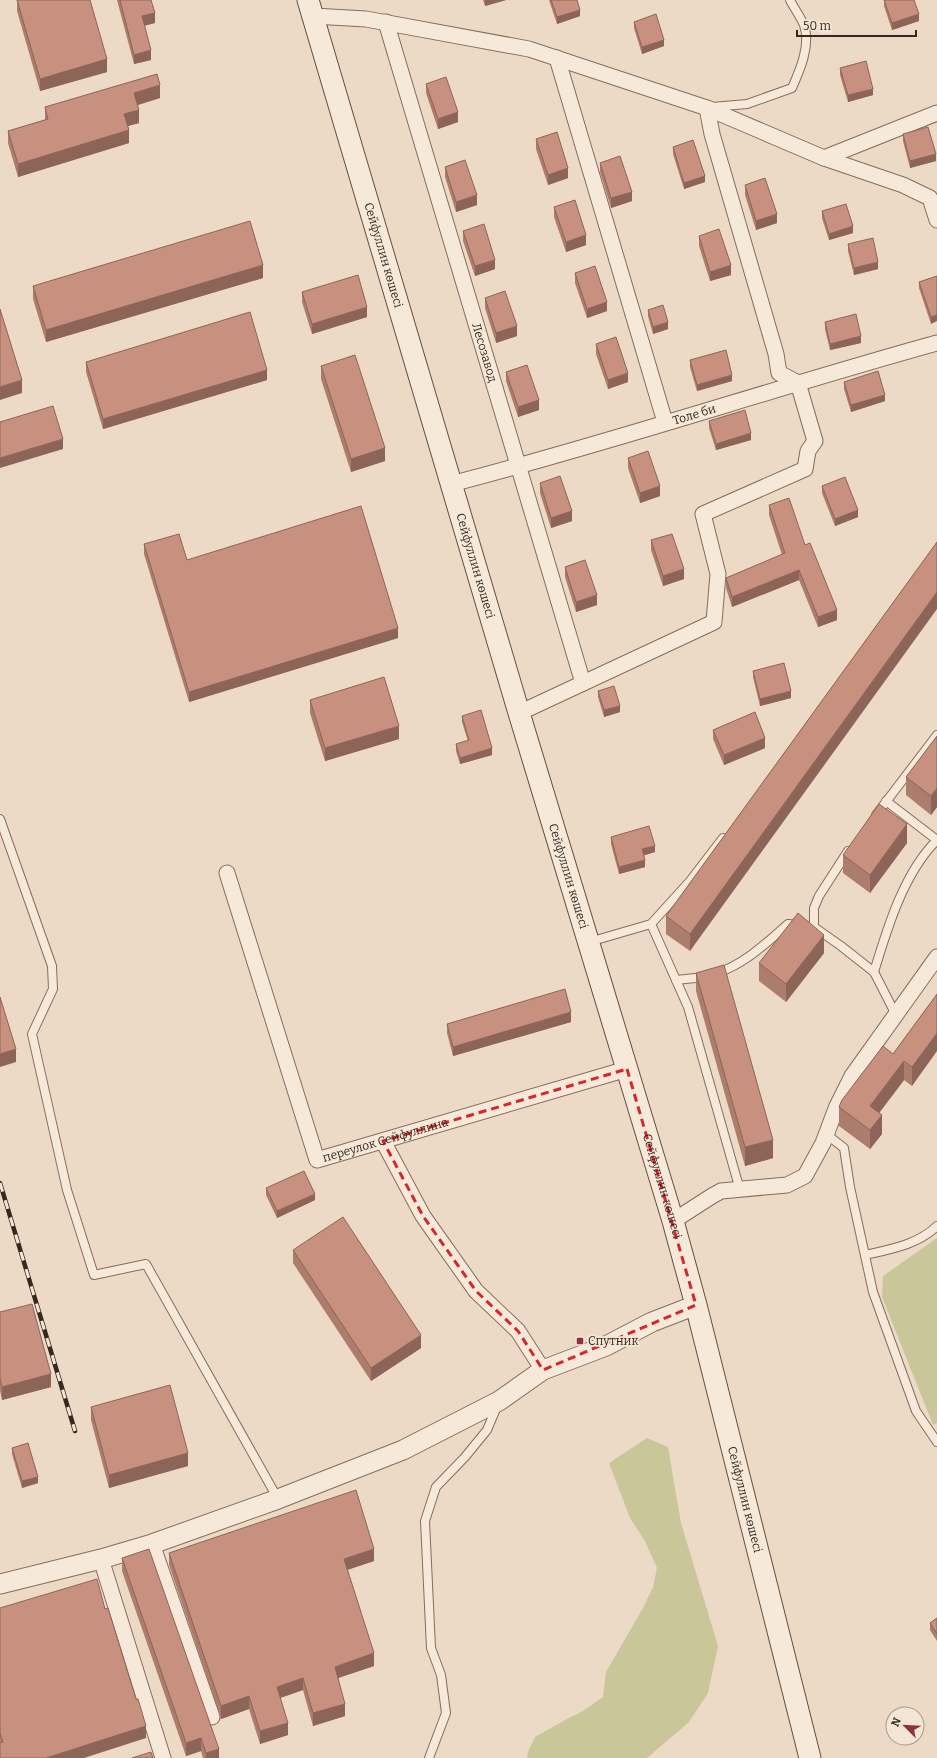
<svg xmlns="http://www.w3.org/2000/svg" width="937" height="1758" font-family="Bitter,serif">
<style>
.green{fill:#c9c79a}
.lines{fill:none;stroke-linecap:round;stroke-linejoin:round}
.service-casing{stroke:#866c5d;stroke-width:10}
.minor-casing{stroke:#866c5d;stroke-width:17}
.tertiary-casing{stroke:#866c5d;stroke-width:21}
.secondary-casing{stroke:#684d40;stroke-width:23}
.service{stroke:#f7e9d9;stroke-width:8}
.minor{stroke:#f7e9d9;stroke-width:15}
.tertiary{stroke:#f7e9d9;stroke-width:19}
.secondary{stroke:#f7e9d9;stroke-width:21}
.rail-casing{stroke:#372720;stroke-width:4.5}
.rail{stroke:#f4e6d5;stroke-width:3;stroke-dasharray:9;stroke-linecap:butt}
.wall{fill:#ac7c6c}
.shaded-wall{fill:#8c6558}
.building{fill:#c8907e;stroke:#8c6558}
.marked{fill:none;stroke:#d62828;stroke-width:3;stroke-dasharray:8 5;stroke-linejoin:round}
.poi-dot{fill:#913041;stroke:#f4e6d5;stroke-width:1.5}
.labels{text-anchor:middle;stroke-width:3.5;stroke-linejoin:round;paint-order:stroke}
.street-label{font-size:12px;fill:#372720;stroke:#f4e6d5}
.poi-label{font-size:12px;fill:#372720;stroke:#f4e6d5;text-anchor:start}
</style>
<rect width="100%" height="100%" fill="#ecdac6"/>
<g class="green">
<path d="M937 1238V1423L933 1425 882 1297 883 1276Z"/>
<path d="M647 1438 668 1447 681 1523 718 1646 708 1693 689 1722 647 1758H527L528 1752 535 1737 567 1719 583 1711 603 1697 606 1672 643 1608 653 1587 657 1568 645 1541 630 1518 609 1463Z"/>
</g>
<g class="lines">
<defs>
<g id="service">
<path d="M712 107 747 104 792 88C800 70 811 45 804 25 800 16 794 8 790 0"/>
<path d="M886 801 937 840"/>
<path d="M876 815 937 735"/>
<path d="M0 819 52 966 53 989 32 1034 67 1190 94 1275 146 1264 278 1499"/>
<path d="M651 924 688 1007 740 1190"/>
<path d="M810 926 814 927 841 946 874 972 896 1015"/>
<path d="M814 927V908L819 896 848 851"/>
<path d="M589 942 651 924 690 881 723 838"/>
<path d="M874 972C887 929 904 872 937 840"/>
<path d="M717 973C745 964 766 943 788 924L799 925"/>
<path d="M676 980 705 977"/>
<path d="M826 1134 844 1148 850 1187 873 1292 916 1411 937 1442"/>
<path d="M865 1255C891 1249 917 1245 937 1226"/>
<path d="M429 1758 446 1713 441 1675 431 1648 425 1521 436 1487 465 1457 487 1430 498 1404"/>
</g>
<g id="minor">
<path d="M313 16 366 19 529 49 707 108 712 134 776 354 779 373 798 383 815 441 808 451 805 469 703 514 718 574 714 622 519 713"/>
<path id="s1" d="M386 22 583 683"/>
<path d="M557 58 665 422"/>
<path d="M707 108 824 158 903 185 930 198 937 220"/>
<path d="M824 158 937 113"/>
<path id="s2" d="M451 484C614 442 774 388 937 343"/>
<path id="s3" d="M227 873 317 1160 627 1069"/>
<path d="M383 1141 423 1216 476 1291 518 1331 543 1370"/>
<path d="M673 1221 712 1196 721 1191 787 1185 805 1176 823 1143 837 1106 852 1076 937 957"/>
<path d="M152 1544 212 1717"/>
<path d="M101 1559 163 1758"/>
</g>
<path id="tertiary" d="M0 1584 101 1559 152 1544 278 1499 403 1450 499 1401 543 1370 606 1346 652 1322 696 1305"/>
<g id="secondary">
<path id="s4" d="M308 0 519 713 673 1221 696 1305 810 1758"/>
</g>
</defs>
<use href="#service" class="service-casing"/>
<use href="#minor" class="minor-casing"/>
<use href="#tertiary" class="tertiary-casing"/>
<use href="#secondary" class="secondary-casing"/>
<use href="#service" class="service"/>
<use href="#minor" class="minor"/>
<use href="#tertiary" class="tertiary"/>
<use href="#secondary" class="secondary"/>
<defs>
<path id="rail" d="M0 1183 75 1431"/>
</defs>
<use href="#rail" class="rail-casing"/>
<use href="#rail" class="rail"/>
</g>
<g class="wall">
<path d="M17 0H90L107 72 40 91 17 11Z"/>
<path d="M117 0H151L155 23 144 26 151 60 134 64Z"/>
<path d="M483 0H506L485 6Z"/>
<path d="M549 0H577L580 16 557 24Z"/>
<path d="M884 0 919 21 892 30 884 6Z"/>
<path d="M634 22 664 46 642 54 634 28Z"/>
<path d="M840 68 873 95 848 102 840 75Z"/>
<path d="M426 84 458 122 438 129 426 93Z"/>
<path d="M160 98 138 105 139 123 128 126 129 143 18 177 8 143V131L45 120V107Z"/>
<path d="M903 134 936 161 910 168 903 141Z"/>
<path d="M536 139 568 178 548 185 536 149Z"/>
<path d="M673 147 705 182 684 189 673 154Z"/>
<path d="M600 163 632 201 611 208 600 172Z"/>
<path d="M445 167 477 205 456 212 445 177Z"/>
<path d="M745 185 777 223 756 230 745 195Z"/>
<path d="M554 207 586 245 566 252 554 217Z"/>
<path d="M822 211 853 233 829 240 822 218Z"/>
<path d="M463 231 495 269 475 276 463 241Z"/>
<path d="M699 236 731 275 710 281 699 246Z"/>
<path d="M848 244 878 269 854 275 848 251Z"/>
<path d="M575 273 607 311 587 318 575 283Z"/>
<path d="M937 276 931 324 919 288V282Z"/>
<path d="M263 278 46 342 33 299V286Z"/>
<path d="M302 292 367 317 312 334 302 302Z"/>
<path d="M485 298 517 336 496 343 485 308Z"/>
<path d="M648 310 668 329 653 334 648 316Z"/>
<path d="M825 322 861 343 830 350 825 329Z"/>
<path d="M596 344 628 382 608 389 596 354Z"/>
<path d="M690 360 732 381 697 391 690 367Z"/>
<path d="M86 362 267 380 103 429 86 372Z"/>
<path d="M321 366 385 461 351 472 321 379Z"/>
<path d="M506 372 539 410 518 417 506 381Z"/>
<path d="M844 382 885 401 851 412 844 389Z"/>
<path d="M709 421 751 440 716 450 709 428Z"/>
<path d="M628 458 660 496 640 503 628 468Z"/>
<path d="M540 483 572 521 551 528 540 493Z"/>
<path d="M822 486 858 517 835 526 822 493Z"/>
<path d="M769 505 805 545 837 620 818 627 799 580 732 607 726 588V578L782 555 769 515Z"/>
<path d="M651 540 684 579 663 586 651 550Z"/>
<path d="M937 542 690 951 666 934V916Z"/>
<path d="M144 544 187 560 398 638 189 702 144 554Z"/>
<path d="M565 567 597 605 576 612 565 577Z"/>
<path d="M753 671 791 698 760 706 753 677Z"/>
<path d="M598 691 620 712 604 717 598 697Z"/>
<path d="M310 700 399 739 325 761 310 713Z"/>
<path d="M462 716 492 755 460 764 456 751V744L468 741 462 722Z"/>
<path d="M713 730 765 748 724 765 713 739Z"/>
<path d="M937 736V807L931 815 906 795V777Z"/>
<path d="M611 837 655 852 644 855 645 867 619 874 611 844Z"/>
<path d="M907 843 870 893 843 873V855Z"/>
<path d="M824 953 786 1002 759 981V963Z"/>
<path d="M696 973 773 1158 745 1166 696 991Z"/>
<path d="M937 994 912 1086 904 1080 879 1113 882 1134 870 1149 839 1126V1107L893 1054Z"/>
<path d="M571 1022 453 1056 447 1033V1024Z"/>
<path d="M266 1188 315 1200 277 1218 266 1195Z"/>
<path d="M293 1250 421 1348 371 1381 293 1263Z"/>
<path d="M0 1312 51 1387 2 1400 0 1391Z"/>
<path d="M91 1407 188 1466 109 1488 91 1420Z"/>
<path d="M12 1448 38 1483 22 1488 12 1454Z"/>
<path d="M169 1553 374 1561 347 1570 374 1666 338 1678 345 1716 313 1726 303 1690 280 1698 288 1735 260 1744 249 1709 221 1719 169 1565Z"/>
<path d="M122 1558 219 1758H203L201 1751 186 1756 122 1571Z"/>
<path d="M0 1608 105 1609 136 1699 146 1738 0 1758Z"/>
<path d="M937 1618V1641L930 1630V1623Z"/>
</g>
<g class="shaded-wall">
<path d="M485 0H506L485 6Z"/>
<path d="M580 10V16L557 24V17Z"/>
<path d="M155 13V23L142 26V16Z"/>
<path d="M919 14V21L892 30V23Z"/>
<path d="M664 40V46L642 54V47Z"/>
<path d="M151 50V60L134 64V55Z"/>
<path d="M107 59V72L40 91V79Z"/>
<path d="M160 85V98L134 106V93Z"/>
<path d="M873 89V95L848 102V95Z"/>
<path d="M139 110V123L124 127V114Z"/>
<path d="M458 112V122L438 129V119Z"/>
<path d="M129 130V143L18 177V164Z"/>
<path d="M936 154V161L910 168V161Z"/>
<path d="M568 168V178L548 185V175Z"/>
<path d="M705 176V182L684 189V183Z"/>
<path d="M632 192V201L611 208V198Z"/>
<path d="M477 195V205L456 212V202Z"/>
<path d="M777 214V223L756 230V221Z"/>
<path d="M853 226V233L829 240V234Z"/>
<path d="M586 235V245L566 252V242Z"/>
<path d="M495 260V269L475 276V266Z"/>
<path d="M878 262V269L854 275V268Z"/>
<path d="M263 265V278L46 342V330Z"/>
<path d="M731 265V275L710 281V272Z"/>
<path d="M607 302V311L587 318V309Z"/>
<path d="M367 307V317L312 334V324Z"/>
<path d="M937 315V321L931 324V317Z"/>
<path d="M668 322V329L653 334V327Z"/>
<path d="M517 326V336L496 343V333Z"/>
<path d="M861 336V343L830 350V344Z"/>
<path d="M267 370V380L103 429V419Z"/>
<path d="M628 373V382L608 389V380Z"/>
<path d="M732 375V381L697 391V385Z"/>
<path d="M22 380V393L0 400V387Z"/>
<path d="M885 395V401L851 412V405Z"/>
<path d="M539 400V410L518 417V407Z"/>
<path d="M751 433V440L716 450V444Z"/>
<path d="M63 439V449L0 468V458Z"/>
<path d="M385 448V461L351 472V459Z"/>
<path d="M660 486V496L640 503V493Z"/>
<path d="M858 510V517L835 526V519Z"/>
<path d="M572 511V521L551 528V518Z"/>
<path d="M684 569V579L663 586V576Z"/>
<path d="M799 570V580L732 607V597Z"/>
<path d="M937 592V609L690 951V934Z"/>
<path d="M597 595V605L576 612V602Z"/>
<path d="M837 610V620L818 627V617Z"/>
<path d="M398 628V638L189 702V692Z"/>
<path d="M791 691V698L760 706V699Z"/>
<path d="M620 706V712L604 717V710Z"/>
<path d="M399 726V739L325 761V748Z"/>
<path d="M765 738V748L724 765V755Z"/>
<path d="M492 748V755L460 764V758Z"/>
<path d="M937 788V807L931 815V796Z"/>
<path d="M907 824V843L870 893V875Z"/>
<path d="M655 846V852L642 856V849Z"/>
<path d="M645 860V867L619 874V867Z"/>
<path d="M824 935V953L786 1002V984Z"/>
<path d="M571 1012V1022L453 1056V1047Z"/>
<path d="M937 1033V1051L912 1086V1067Z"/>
<path d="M16 1049V1062L0 1067V1054Z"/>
<path d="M904 1061V1080L870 1125V1106Z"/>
<path d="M882 1115V1134L870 1149V1130Z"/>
<path d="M773 1140V1158L745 1166V1147Z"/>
<path d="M315 1194V1200L277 1218V1211Z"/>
<path d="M421 1335V1348L371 1381V1368Z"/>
<path d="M51 1374V1387L2 1400V1387Z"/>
<path d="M188 1453V1466L109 1488V1475Z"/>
<path d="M38 1477V1483L22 1488V1481Z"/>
<path d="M374 1549V1561L344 1571V1559Z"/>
<path d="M374 1653V1666L335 1679V1667Z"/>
<path d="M303 1678V1690L277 1699V1687Z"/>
<path d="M249 1696V1709L221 1719V1706Z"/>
<path d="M345 1704V1716L313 1726V1713Z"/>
<path d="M288 1723V1735L260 1744V1731Z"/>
<path d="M146 1726V1738L84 1758H46Z"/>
<path d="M201 1738V1751L186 1756V1743Z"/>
<path d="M219 1749V1758H206V1753Z"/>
</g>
<g class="building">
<path d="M17 0H90L107 59 40 79Z"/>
<path d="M120 0H151L155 13 142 16 151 50 134 55Z"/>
<path d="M551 0H577L580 10 557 17Z"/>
<path d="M884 0H914L919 14 892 23Z"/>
<path d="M656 14 664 40 642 47 634 22Z"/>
<path d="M866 61 873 89 848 95 840 68Z"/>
<path d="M157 74 160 85 134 93 139 110 124 114 129 130 18 164 8 131 48 119 45 107Z"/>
<path d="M446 77 458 112 438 119 426 84Z"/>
<path d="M928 127 936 154 910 161 903 134Z"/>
<path d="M557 132 568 168 548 175 536 139Z"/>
<path d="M693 140 705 176 684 183 673 147Z"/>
<path d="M620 156 632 192 611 198 600 163Z"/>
<path d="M465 160 477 195 456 202 445 167Z"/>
<path d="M765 178 777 214 756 221 745 185Z"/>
<path d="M575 200 586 235 566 242 554 207Z"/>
<path d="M846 204 853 226 829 234 822 211Z"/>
<path d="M250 221 263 265 46 330 33 286Z"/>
<path d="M484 224 495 260 475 266 463 231Z"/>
<path d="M719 229 731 265 710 272 699 236Z"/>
<path d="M873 238 878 262 854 268 848 244Z"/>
<path d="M595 266 607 302 587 309 575 273Z"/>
<path d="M358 275 367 307 312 324 302 292Z"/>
<path d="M937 276V315L931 317 919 282Z"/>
<path d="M505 291 517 326 496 333 485 298Z"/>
<path d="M663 305 668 322 653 327 648 310Z"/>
<path d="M0 309 22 380 0 387Z"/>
<path d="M250 312 267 370 103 419 86 362Z"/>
<path d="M856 314 861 336 830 344 825 322Z"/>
<path d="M616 337 628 373 608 380 596 344Z"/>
<path d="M726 350 732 375 697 385 690 360Z"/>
<path d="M355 355 385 448 351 459 321 366Z"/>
<path d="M527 365 539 400 518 407 506 372Z"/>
<path d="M878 371 885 395 851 405 844 382Z"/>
<path d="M53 406 63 439 0 458V422Z"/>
<path d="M745 410 751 433 716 444 709 421Z"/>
<path d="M648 451 660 486 640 493 628 458Z"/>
<path d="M560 476 572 511 551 518 540 483Z"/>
<path d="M845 477 858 510 835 519 822 486Z"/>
<path d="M789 498 805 545 810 543 837 610 818 617 799 570 732 597 726 578 785 553 769 505Z"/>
<path d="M361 506 398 628 189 692 144 544 179 534 187 560Z"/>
<path d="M672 534 684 569 663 576 651 540Z"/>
<path d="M937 542V592L690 934 666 916Z"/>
<path d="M585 560 597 595 576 602 565 567Z"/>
<path d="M784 663 791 691 760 699 753 671Z"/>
<path d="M384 677 399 726 325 748 310 700Z"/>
<path d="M614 686 620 706 604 710 598 691Z"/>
<path d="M481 710 492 748 460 758 456 744 469 740 462 716Z"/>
<path d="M755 712 765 738 724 755 713 730Z"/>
<path d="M937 736V788L931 796 906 777Z"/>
<path d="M879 804 907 824 870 875 843 855Z"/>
<path d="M649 826 655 846 642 849 645 860 619 867 611 837Z"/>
<path d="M798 913 824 935 786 984 759 963Z"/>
<path d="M724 965 773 1140 745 1147 696 973Z"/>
<path d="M565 989 571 1012 453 1047 447 1024Z"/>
<path d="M937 994V1033L912 1067 904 1061 870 1106 882 1115 870 1130 839 1107 842 1100 883 1046 893 1054Z"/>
<path d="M0 997 16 1049 0 1054Z"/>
<path d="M304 1171 315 1194 277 1211 266 1188Z"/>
<path d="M343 1217 421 1335 371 1368 293 1250Z"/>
<path d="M32 1304 51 1374 2 1387 0 1378V1312Z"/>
<path d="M170 1385 188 1453 109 1475 91 1407Z"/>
<path d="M28 1443 38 1477 22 1481 12 1448Z"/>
<path d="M356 1490 374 1549 344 1559 374 1653 335 1667 345 1704 313 1713 303 1678 277 1687 288 1723 260 1731 249 1696 221 1706 169 1553Z"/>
<path d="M149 1549 219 1749 206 1753 201 1738 186 1743 122 1558Z"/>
<path d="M97 1579 105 1609 108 1608 136 1699H138L146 1726 46 1758H0V1743L3 1742 0 1733V1608Z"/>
<path d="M937 1618V1634L930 1623Z"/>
<path d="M151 1752 153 1758H132Z"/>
</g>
<path class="marked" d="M627 1069 696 1305 543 1370 518 1331 476 1291 423 1216 383 1141Z"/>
<rect class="poi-dot" x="576" y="1337" width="8" height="8" rx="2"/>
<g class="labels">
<g class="street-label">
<text dy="4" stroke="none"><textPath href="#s4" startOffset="266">Сейфуллин көшесі</textPath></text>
<text dy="4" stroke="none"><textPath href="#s1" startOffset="345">Лесозавод</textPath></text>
<text dy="4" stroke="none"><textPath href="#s2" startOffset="253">Толе би</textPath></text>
<text dy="4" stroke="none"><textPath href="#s4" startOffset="590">Сейфуллин көшесі</textPath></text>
<text dy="4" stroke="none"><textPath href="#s4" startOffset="914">Сейфуллин көшесі</textPath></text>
<text dy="4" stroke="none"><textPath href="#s3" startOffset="372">переулок Сейфуллина</textPath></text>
<text dy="4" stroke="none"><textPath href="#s4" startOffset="1238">Сейфуллин көшесі</textPath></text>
<text dy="4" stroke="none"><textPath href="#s4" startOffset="1562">Сейфуллин көшесі</textPath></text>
</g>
<g class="poi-label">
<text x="588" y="1345">Спутник</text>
</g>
</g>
<g transform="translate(905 1726) rotate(294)"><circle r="19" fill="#f4e6d5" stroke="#a89a8d"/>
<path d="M0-3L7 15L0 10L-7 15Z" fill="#913041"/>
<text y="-6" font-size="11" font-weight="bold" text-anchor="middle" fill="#372720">N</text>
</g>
<path d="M797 30v6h119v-6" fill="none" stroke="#372720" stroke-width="2"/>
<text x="803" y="30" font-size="12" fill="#372720" stroke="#f4e6d5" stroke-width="3" paint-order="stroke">50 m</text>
</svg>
